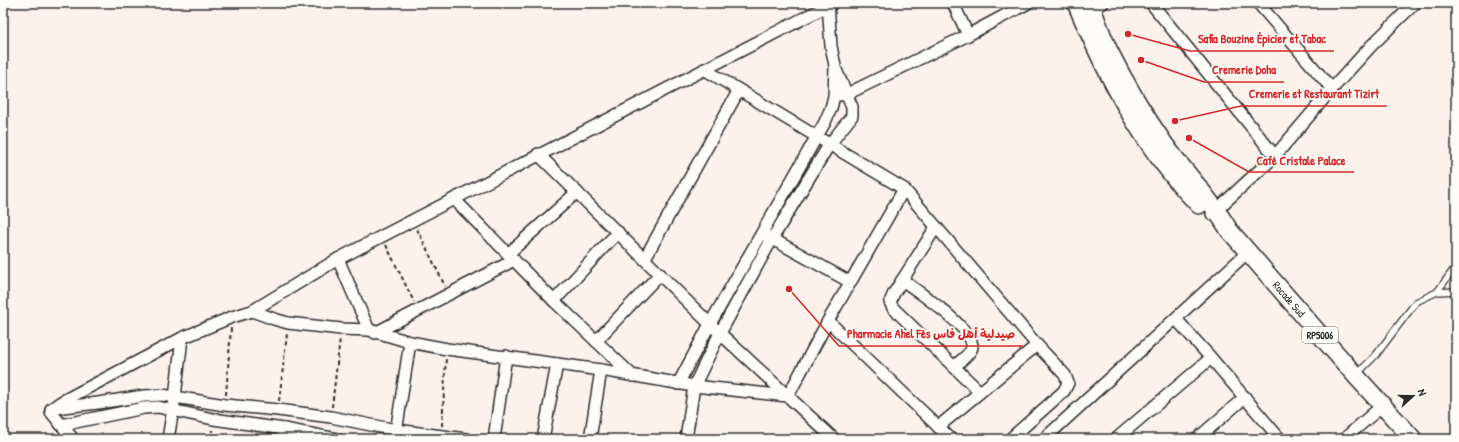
<svg xmlns="http://www.w3.org/2000/svg" width="1459" height="442" font-family="'Patrick Hand','Playpen Sans Arabic',sans-serif">
<style>
.lines{fill:none;stroke-linecap:round;stroke-linejoin:round}
.service-casing{stroke:#2b2b2b;stroke-width:8}
.minor-casing{stroke:#2b2b2b;stroke-width:14}
.primary-casing{stroke:#2b2b2b;stroke-width:20}
.path{stroke:#2b2b2b;stroke-width:2;stroke-dasharray:4 3;stroke-linecap:butt}
.service{stroke:#fdfcf7;stroke-width:5.5}
.minor{stroke:#fdfcf7;stroke-width:11}
.primary{stroke:#fdfcf7;stroke-width:17}
.labels{text-anchor:middle;stroke-width:3.5;stroke-linejoin:round;paint-order:stroke}
.shield{fill:#fdfcf7;stroke:#6a6a68;stroke-width:1}
.shield-label{font-size:10px;font-weight:bold;fill:#2b2b2b}
.street-label{font-size:11px;fill:#2b2b2b;stroke:#fdfcf7}
.leader{fill:none;stroke:#d62828;stroke-width:1.5}
.callout-dot{fill:#d62828;stroke:#fdfcf7;stroke-width:1.5}
.callout-label{font-size:12px;text-anchor:middle;font-weight:bold;fill:#d62828;stroke:#fdfcf7;stroke-width:3.5;stroke-linejoin:round;paint-order:stroke}
</style>
<rect width="100%" height="100%" fill="#fcf2eb"/>
<filter id="ink" filterUnits="userSpaceOnUse"><feTurbulence type="fractalNoise" baseFrequency=".025" numOctaves="2"/><feDisplacementMap in="SourceGraphic" scale="8" xChannelSelector="R" yChannelSelector="G"/><feConvolveMatrix kernelMatrix="1 2 1 2 8 2 1 2 1" color-interpolation-filters="sRGB"/></filter>
<g filter="url(#ink)">
<g class="lines">
<defs>
<g id="service">
<path d="M1437 292 1456 266"/>
<path d="M1357 374 1376 355 1416 302 1437 292 1456 291"/>
</g>
<g id="minor">
<path d="M953 3 968 35"/>
<path d="M1151 3 1275 156"/>
<path d="M1258 3 1332 89"/>
<path d="M1086 10 1103 3"/>
<path d="M704 69 904 189 1037 345 1065 375 1068 383 1064 391 1010 439"/>
<path d="M840 95 847 94 968 35 1028 3"/>
<path d="M538 154 710 324 834 439"/>
<path d="M454 199 554 301 633 376"/>
<path d="M1212 214 1275 156 1332 89 1371 46 1415 3"/>
<path d="M936 227 894 293 890 302 893 308 980 392"/>
<path d="M767 236 850 282"/>
<path d="M508 254 577 192"/>
<path d="M645 258 739 90"/>
<path d="M338 259 369 330"/>
<path d="M902 280C916 290 974 329 972 347 972 352 958 363 954 367"/>
<path d="M554 301 618 232"/>
<path d="M252 311 274 319 288 323 341 329 369 330 410 342 447 349 601 370 694 386 788 396 828 321 904 189"/>
<path d="M1176 319 1211 358 1280 439"/>
<path d="M828 321 951 439"/>
<path d="M375 333 514 260"/>
<path d="M596 341 660 274"/>
<path d="M678 384 710 324 825 122 831 108 834 96 835 66 831 46 828 3"/>
<path d="M54 408 98 403 144 396 162 395 225 405 278 410 331 417 396 430 466 439"/>
<path d="M61 425 144 408 158 407 213 419 284 429 337 439"/>
<path d="M938 427 1037 345"/>
<path d="M73 439 51 412V409L61 402 182 338 232 317 252 311 338 259 833 3"/>
<path d="M168 439 175 397 182 338"/>
<path d="M282 439 284 429"/>
<path d="M395 439 410 342"/>
<path d="M494 439 506 356"/>
<path d="M543 439 557 364"/>
<path d="M590 439 601 370"/>
<path d="M686 439 694 386 720 333 772 239 829 145 852 116V107L836 70"/>
<path d="M1044 439 1248 252"/>
<path d="M1116 439 1211 358"/>
<path d="M1197 439 1245 397"/>
<path d="M1344 439 1383 405"/>
</g>
<g id="primary">
<path d="M1076 3C1107 76 1143 148 1199 205"/>
<path d="M1090 3C1096 19 1102 36 1109 51 1125 83 1144 115 1165 145 1186 174 1211 199 1229 230L1355 375 1413 439"/>
</g>
</defs>
<use href="#service" class="service-casing"/>
<use href="#minor" class="minor-casing"/>
<use href="#primary" class="primary-casing"/>
<g class="path">
<path d="M417 229 445 286"/>
<path d="M386 245 414 302"/>
<path d="M226 395 231 328"/>
<path d="M279 401 287 334"/>
<path d="M332 407 340 338"/>
<path d="M442 426 446 358"/>
<path d="M211 439 212 430"/>
</g>
<use href="#service" class="service"/>
<use href="#minor" class="minor"/>
<use href="#primary" class="primary"/>
</g>
</g>
<g class="labels">
<rect class="shield" x="1302" y="327" width="36" height="16" rx="3"/>
<g class="shield-label">
<text x="1320" y="339">RP5006</text>
</g>
<g class="street-label">
<text transform="translate(1289 299) rotate(49)" y="4">Rocade Sud</text>
</g>
</g>
<path class="leader" d="M1128 34L1190 51H1334M1141 60L1204 82H1284M1175 121L1241 106H1387M1189 138L1249 172H1354M789 289L839 346H1023"/>
<g class="callout-dot">
<circle cx="1128" cy="34" r="4"/>
<circle cx="1141" cy="60" r="4"/>
<circle cx="1175" cy="121" r="4"/>
<circle cx="1189" cy="138" r="4"/>
<circle cx="789" cy="289" r="4"/>
</g>
<g class="callout-label">
<text x="1262" y="43">Safia Bouzine Épicier et Tabac</text>
<text x="1244" y="74">Cremerie Doha</text>
<text x="1314" y="98">Cremerie et Restaurant Tizirt</text>
<text x="1301" y="165">Café Cristale Palace</text>
<text x="931" y="338">Pharmacie Ahel Fès صيدلية أهل فاس</text>
</g>
<rect width="1459" height="442" fill="none" stroke="#fdfcf7" stroke-width="16"/>
<rect x="8" y="8" width="1443" height="426" fill="none" stroke="#2b2b2b" stroke-width="1.5" filter="url(#ink)"/>
<g transform="translate(1413 396) rotate(69)" stroke="#fdfcf7" stroke-width="3" paint-order="stroke">
<path d="M0-3L7 15L0 10L-7 15Z" fill="#2b2b2b"/>
<text y="-6" font-size="11" font-weight="bold" text-anchor="middle" fill="#2b2b2b">N</text>
</g>
</svg>
